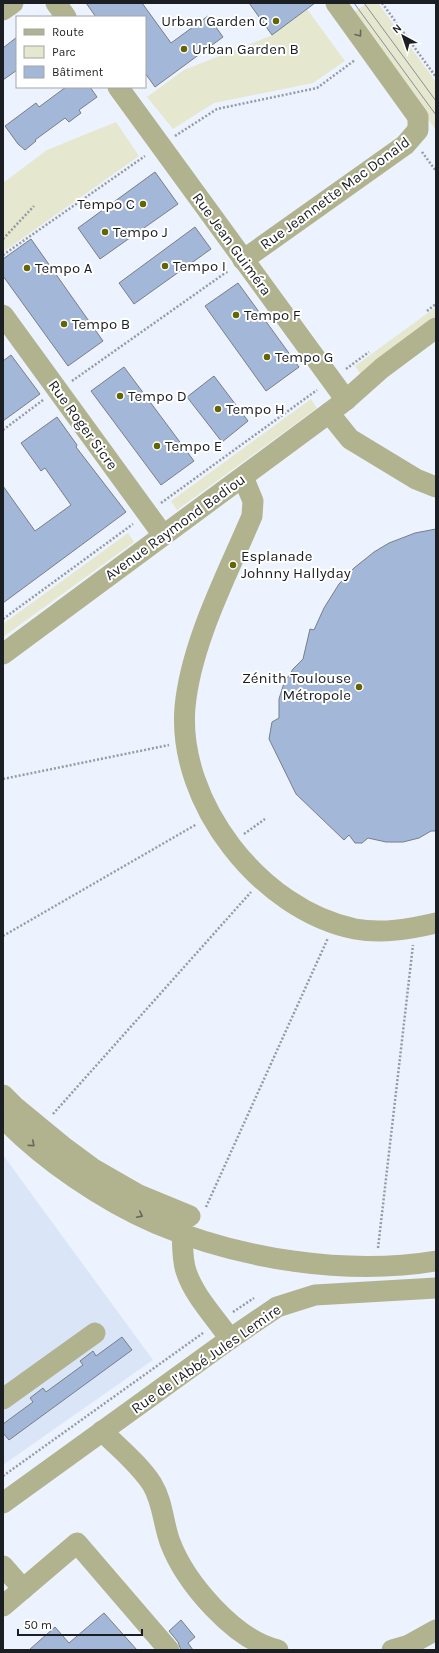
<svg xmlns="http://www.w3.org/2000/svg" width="439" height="1653" font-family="Karla,sans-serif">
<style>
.built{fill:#dae6f7}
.green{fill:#e5e7ce}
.building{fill:#a3b8d8;stroke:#777e88}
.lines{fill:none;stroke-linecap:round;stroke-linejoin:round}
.path{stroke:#959aa3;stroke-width:2.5;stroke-dasharray:2 2;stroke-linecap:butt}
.minor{stroke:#b1b38f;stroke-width:21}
.tram{stroke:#8b9098;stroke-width:1}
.oneway{stroke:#666858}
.poi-dot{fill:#636500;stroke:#fff;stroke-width:1.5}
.labels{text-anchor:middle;stroke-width:4;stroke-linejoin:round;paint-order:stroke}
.poi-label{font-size:15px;fill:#1b1e22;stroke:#fff;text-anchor:start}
.street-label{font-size:15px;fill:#1b1e22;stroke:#fff}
</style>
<rect width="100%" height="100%" fill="#ecf3ff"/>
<path class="built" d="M3 1155 153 1360 3 1465Z"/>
<g class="green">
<path d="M367 3H378L436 82V130L350 15Z"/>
<path d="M307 9 345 61 313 83 214 103 173 129 147 97 184 70 270 36Z"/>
<path d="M116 122 139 156 3 252V183L47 150Z"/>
<path d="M436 307V322L362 376 355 366Z"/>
<path d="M311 399 317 408 177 510 171 501Z"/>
<path d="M128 533 134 542 3 637V624Z"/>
</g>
<g class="building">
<path d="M86 3H142L171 43 208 16 223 37 155 87 145 73V17H96Z"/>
<path d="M249 3H315L272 35Z"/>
<path d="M17 37V70L3 80V48Z"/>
<path d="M66 87H90L97 97 79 110 81 113 69 122 65 118 35 140 36 141 25 150 18 144 5 126 36 103 39 107Z"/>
<path d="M155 172 178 204 100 259 78 228Z"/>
<path d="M195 227 211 249 134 304 119 283Z"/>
<path d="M31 239 103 341 68 366 3 276V259Z"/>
<path d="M238 283 299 367 266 391 205 306Z"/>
<path d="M11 355 40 394 3 421V361Z"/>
<path d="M124 367 194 461 161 485 91 391Z"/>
<path d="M214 376 248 421 222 442 187 397Z"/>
<path d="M57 417 77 445 76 447 126 512 3 603V486L35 531 71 505 45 468 41 471 21 443Z"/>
<path d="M436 529V831H431L419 838 403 842H386L368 838 362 843H355L349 835 344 840 296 794 269 739 272 722 279 718V699L284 683 293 669 303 659 310 629 314 630 324 608 339 584 354 568 374 552 389 543 415 533Z"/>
<path d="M122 1337 132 1350 9 1440 3 1433V1424L33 1402 30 1398 43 1388 46 1392 83 1365 80 1361 93 1351 96 1356Z"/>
<path d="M104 1613 137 1650H29L55 1627 69 1643Z"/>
<path d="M181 1620 195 1637 188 1643 193 1650H181L178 1642 169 1631Z"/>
</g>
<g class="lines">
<g class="path">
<path d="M382 3 436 77"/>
<path d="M175 136 217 109 317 88 355 60"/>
<path d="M422 152 436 171"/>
<path d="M3 239 34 206"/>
<path d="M3 255 145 156"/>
<path d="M427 311 436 304"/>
<path d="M346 369 369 352"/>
<path d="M72 381 228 271"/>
<path d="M3 430 43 400"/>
<path d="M161 503 317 390"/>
<path d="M3 619 133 524"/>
<path d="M3 779 169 745"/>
<path d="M244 834 265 819"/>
<path d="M3 936 197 824"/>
<path d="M53 1114 251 892"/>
<path d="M206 1207 328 938"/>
<path d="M378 1248 413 945"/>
<path d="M233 1312 254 1298"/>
<path d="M3 1476 203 1333"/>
</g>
<g class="minor">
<path d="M56 3 66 17"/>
<path d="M3 10 13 3"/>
<path d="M118 87 346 400"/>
<path d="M243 260 405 145 418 130V117L336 3"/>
<path d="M3 315 163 535"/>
<path d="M329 413 350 439 416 479 436 487"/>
<path d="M243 477 253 501 252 516C227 575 191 643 185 707 177 803 261 910 355 929 382 934 410 929 436 923"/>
<path d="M3 654 329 413 346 400 382 368 436 328"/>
<path d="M3 1095 14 1106 65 1148 92 1168 139 1195 190 1216"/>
<path d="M3 1118C45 1161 102 1200 157 1224 240 1259 347 1276 436 1261"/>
<path d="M182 1234C183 1246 182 1259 186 1271 194 1296 215 1317 230 1339"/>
<path d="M3 1399 95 1333"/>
<path d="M102 1431C119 1448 139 1464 152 1484 163 1502 163 1523 170 1542 185 1582 234 1640 278 1650"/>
<path d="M3 1503 230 1339 277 1307 315 1295 436 1288"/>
<path d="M3 1566 23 1589"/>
<path d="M3 1606 77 1543 169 1650"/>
<path d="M392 1650 409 1645 436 1630"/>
</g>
<g class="tram">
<path d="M354 3 436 115"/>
<path d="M364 3 436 101"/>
</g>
</g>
<defs><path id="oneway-chevron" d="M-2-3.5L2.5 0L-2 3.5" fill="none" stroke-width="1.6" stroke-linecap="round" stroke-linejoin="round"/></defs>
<g class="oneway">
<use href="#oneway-chevron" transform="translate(359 34) rotate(53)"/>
<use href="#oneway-chevron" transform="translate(32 1144) rotate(41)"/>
<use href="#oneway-chevron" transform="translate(140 1215) rotate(27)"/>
</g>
<g class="poi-dot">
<circle cx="276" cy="21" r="4"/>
<circle cx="184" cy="49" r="4"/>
<circle cx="143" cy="204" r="4"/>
<circle cx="105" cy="232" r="4"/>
<circle cx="165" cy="266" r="4"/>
<circle cx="27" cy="268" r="4"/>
<circle cx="236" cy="315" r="4"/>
<circle cx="64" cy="324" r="4"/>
<circle cx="267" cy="357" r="4"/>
<circle cx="120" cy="396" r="4"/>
<circle cx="218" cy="409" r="4"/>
<circle cx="157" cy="446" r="4"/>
<circle cx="233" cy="565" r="4"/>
<circle cx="359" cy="687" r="4"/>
</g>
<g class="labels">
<g class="poi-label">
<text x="268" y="26" text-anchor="end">Urban Garden C</text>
<text x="192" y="54">Urban Garden B</text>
<text x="135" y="209" text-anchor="end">Tempo C</text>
<text x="113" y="237">Tempo J</text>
<text x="173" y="271">Tempo I</text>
<text x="35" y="273">Tempo A</text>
<text x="244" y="320">Tempo F</text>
<text x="72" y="329">Tempo B</text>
<text x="275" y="362">Tempo G</text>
<text x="128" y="401">Tempo D</text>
<text x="226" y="414">Tempo H</text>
<text x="165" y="451">Tempo E</text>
<text x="241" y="561">Esplanade<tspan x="241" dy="17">Johnny Hallyday</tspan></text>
<text x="351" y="683" text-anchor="end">Zénith Toulouse<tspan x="351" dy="17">Métropole</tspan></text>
</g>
<g class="street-label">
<text transform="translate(335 193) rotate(-36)" y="5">Rue Jeannette Mac Donald</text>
<text transform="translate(232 244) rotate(54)" y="5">Rue Jean Guiméra</text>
<text transform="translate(83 425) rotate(54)" y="5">Rue Roger Sicre</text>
<text transform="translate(175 527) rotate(-36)" y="5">Avenue Raymond Badiou</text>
<text transform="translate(206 1359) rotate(-35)" y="5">Rue de l'Abbé Jules Lemire</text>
</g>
</g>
<rect width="439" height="1653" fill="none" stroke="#1b1e22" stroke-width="8"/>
<rect x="16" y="16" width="130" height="72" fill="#ffffff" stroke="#a4a5a7"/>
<rect x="24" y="29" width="20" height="6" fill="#b1b38f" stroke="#a4a5a7"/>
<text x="52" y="36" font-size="12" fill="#1b1e22">Route</text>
<rect x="24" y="46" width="20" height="12" fill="#e5e7ce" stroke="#a4a5a7"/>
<text x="52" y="56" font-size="12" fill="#1b1e22">Parc</text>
<rect x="24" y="66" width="20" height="12" fill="#a3b8d8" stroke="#a4a5a7"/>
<text x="52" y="76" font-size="12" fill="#1b1e22">Bâtiment</text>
<g transform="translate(403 36) rotate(320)" stroke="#ffffff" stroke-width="3" paint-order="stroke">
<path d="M0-3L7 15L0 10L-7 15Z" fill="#1b1e22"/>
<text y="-6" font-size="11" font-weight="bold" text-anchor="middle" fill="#1b1e22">N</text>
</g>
<path d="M18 1629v6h124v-6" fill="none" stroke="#1b1e22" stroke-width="2"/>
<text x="24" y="1629" font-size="12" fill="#1b1e22" stroke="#ffffff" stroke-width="3" paint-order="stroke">50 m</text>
</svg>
